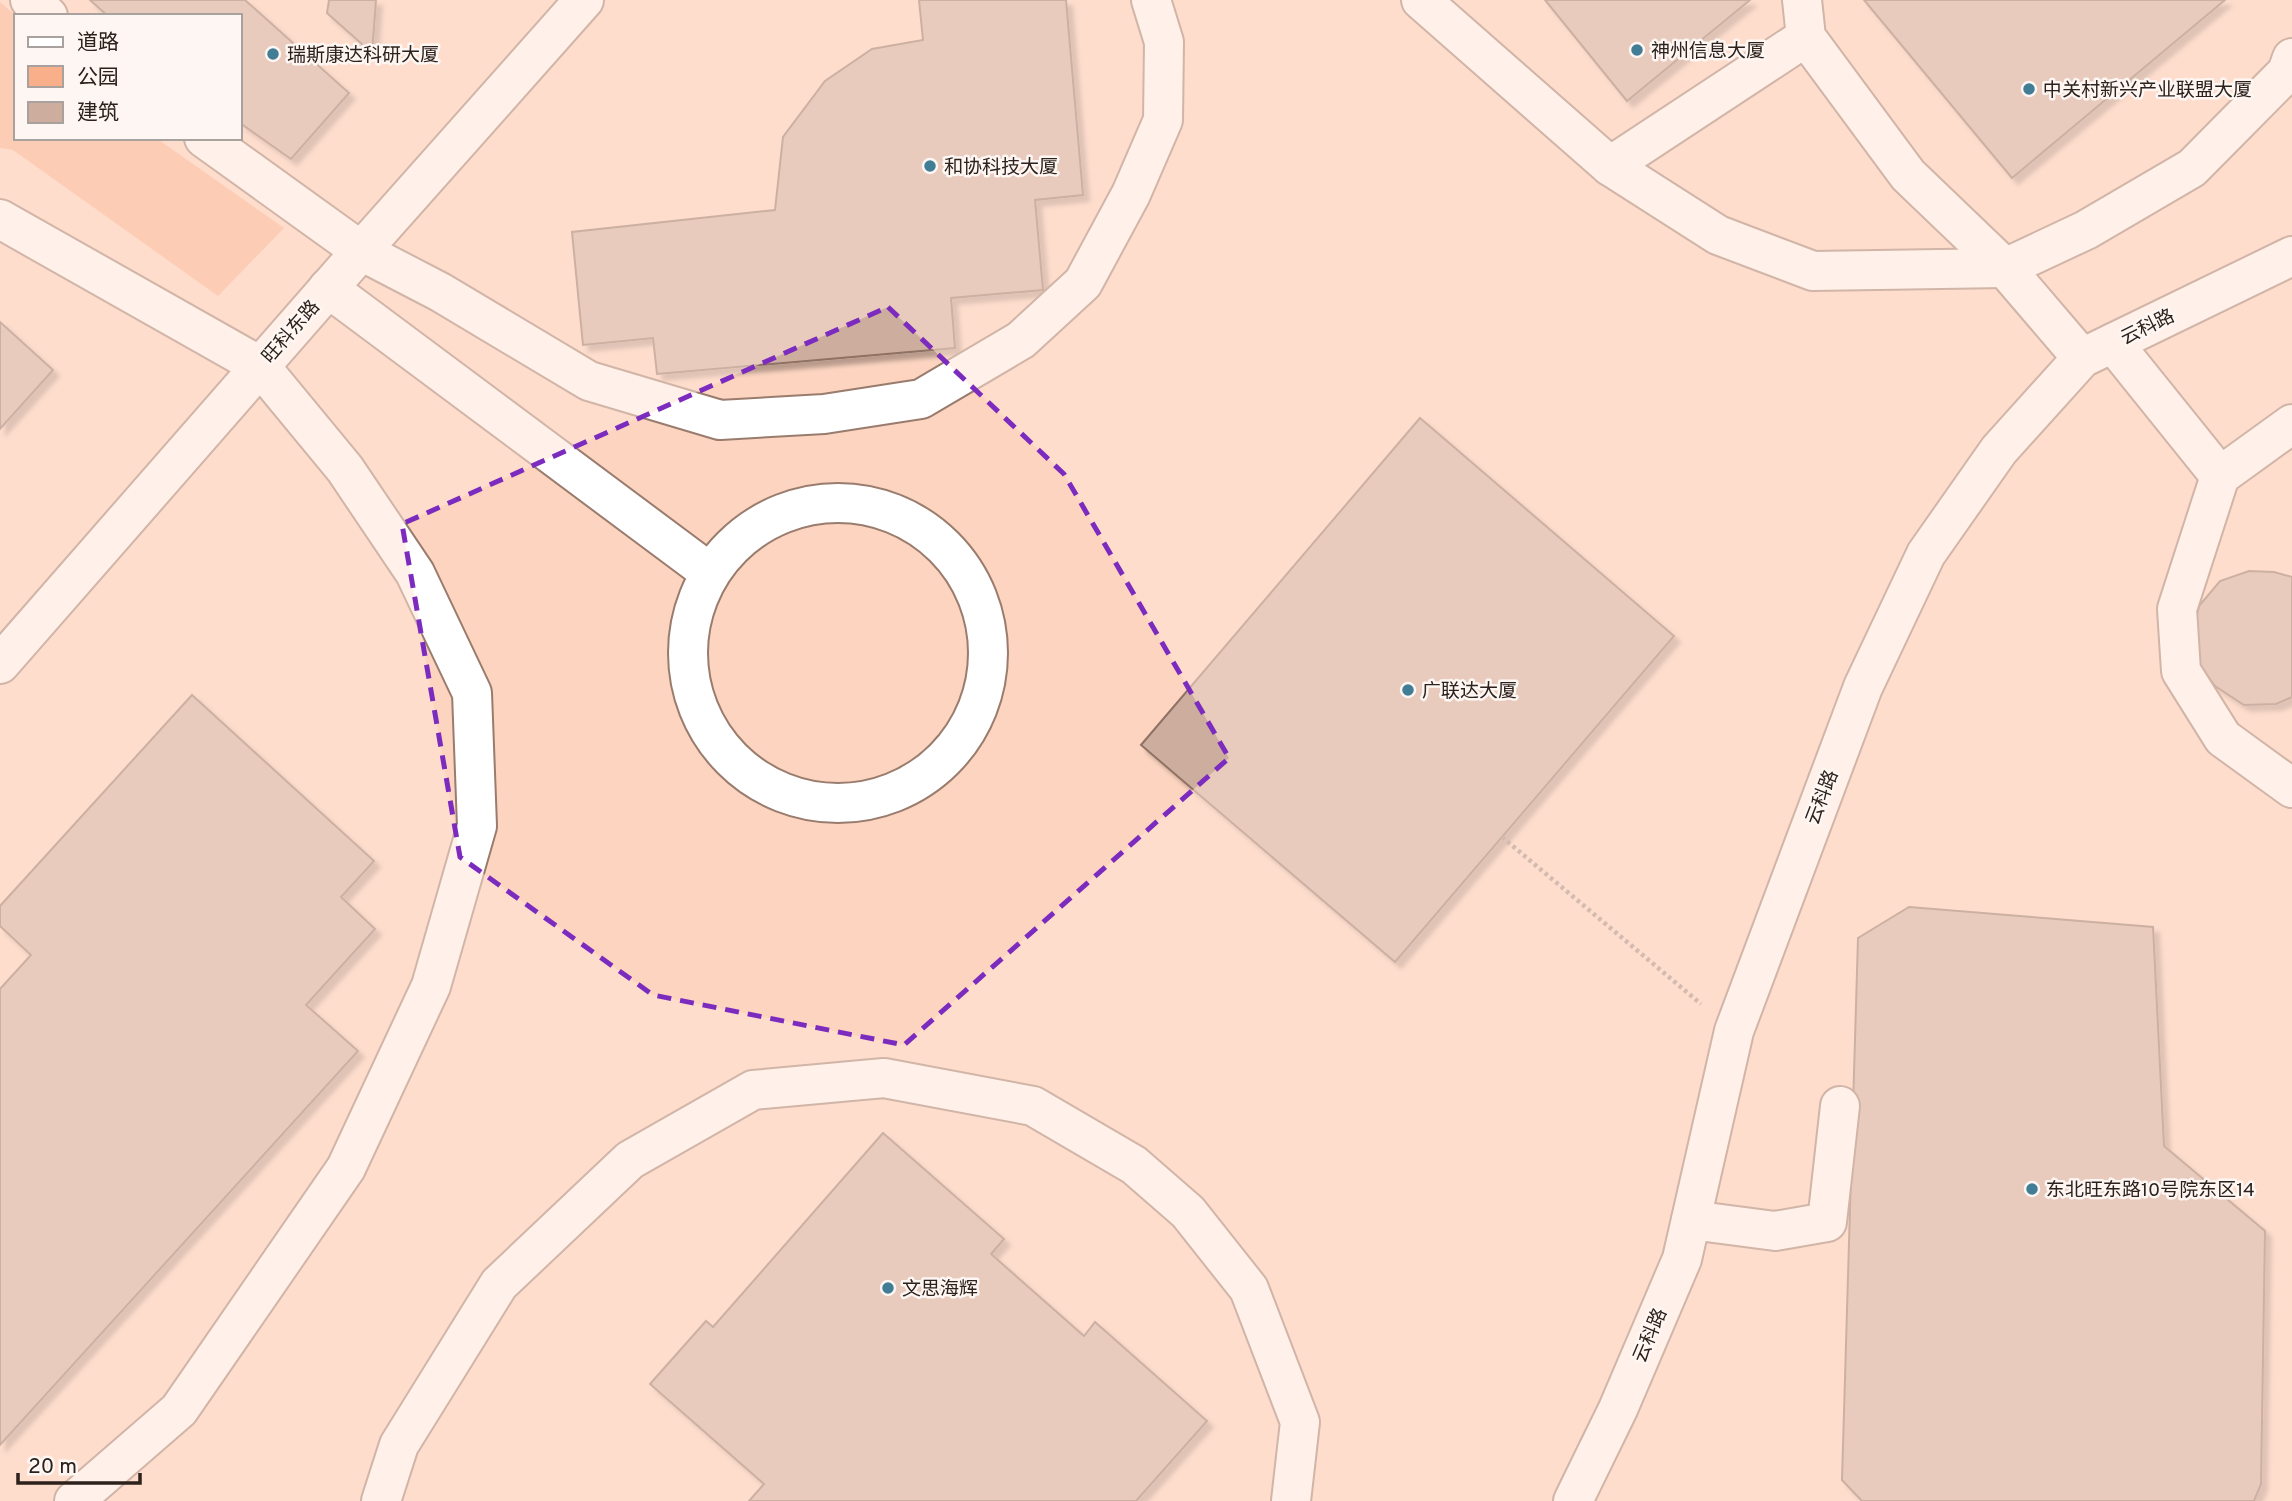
<svg xmlns="http://www.w3.org/2000/svg" width="2292" height="1501" font-family="Overpass,'Noto Sans SC',sans-serif">
<style>
.built{fill:#fcd4c0;fill-rule:evenodd}
.green{fill:#f9b08a}
.building{fill:#cdae9e;stroke:#8f7264;stroke-width:2;filter:url(#shadow)}
.lines{fill:none;stroke-linecap:round;stroke-linejoin:round}
.minor-casing{stroke:#997c6d;stroke-width:42}
.path{stroke:#9e8a80;stroke-width:4.5;stroke-dasharray:3.5 3.5;stroke-linecap:butt}
.minor{stroke:#fff;stroke-width:38}
.marked{fill:none;stroke:#7b2cbf;stroke-width:5;stroke-dasharray:14 9;stroke-linejoin:round}
.poi-dot{fill:#417d94;stroke:#fdf6f3;stroke-width:2.5}
.labels{text-anchor:middle;stroke-width:5;stroke-linejoin:round;paint-order:stroke}
.poi-label{font-size:19px;fill:#2c211b;stroke:#fdf6f3;text-anchor:start}
.street-label{font-size:19px;fill:#2c211b;stroke:#fdf6f3}
</style>
<defs>
<filter id="shadow"><feDropShadow dx="6" dy="6" stdDeviation="2" flood-color="#0004"/></filter>
</defs>
<rect width="100%" height="100%" fill="#ffe4d7"/>
<path class="built" d="M0 0H2292V1501H0ZM16 16H240V138H16Z"/>
<path class="green" d="M0 2 16 16V138H156L284 228 218 296 13 150 0 148Z"/>
<g class="building">
<path d="M90 0H245L349 93 291 159 240 123V16H108Z"/>
<path d="M329 0H376L372 53 327 13Z"/>
<path d="M919 0H1066L1083 195 1035 200 1043 290 951 298 955 348 657 374 653 338 583 345 572 232 775 210 783 137 825 81 872 49 923 40Z"/>
<path d="M1545 0H1750L1627 101Z"/>
<path d="M1864 0H2225L2012 178Z"/>
<path d="M0 322 53 370 0 429Z"/>
<path d="M1420 418 1674 636 1395 962 1141 745Z"/>
<path d="M2249 571 2274 572 2292 577V697L2276 704 2244 705 2215 686 2197 662 2193 632 2199 606 2220 581Z"/>
<path d="M192 695 374 861 341 897 375 929 306 1005 358 1051 0 1445V989L31 955 0 926V906Z"/>
<path d="M1909 907 2153 927 2164 1146 2265 1231 2261 1484 2254 1501H1862L1842 1480 1858 938Z"/>
<path d="M883 1133 1004 1239 991 1254 1084 1336 1095 1322 1207 1421 1136 1501H749L764 1484 650 1384 706 1321 713 1327Z"/>
</g>
<g class="lines">
<defs>
<g id="minor">
<path d="M30 0 48 16"/>
<path d="M1421 0 1610 166 1718 235 1813 271 2005 268 2086 230 2192 168 2287 72 2292 58"/>
<path d="M1802 0 1806 37 1908 175 2005 268 2082 358"/>
<path d="M204 138 361 251 440 292 589 381 720 420 824 414 921 399 1021 340 1083 283 1131 194 1163 120 1164 42 1151 0"/>
<path d="M1610 166 1806 37"/>
<path d="M0 219 260 366 345 469 415 573 472 693 477 826 431 986 346 1168 179 1410 74 1501"/>
<path d="M328 288 709 572"/>
<path d="M2113 343 2220 476"/>
<path d="M2292 424 2220 476 2177 609 2181 671 2223 738 2292 788"/>
<circle cx="838" cy="653" r="150"/>
<path d="M0 664 361 251 584 0"/>
<path d="M1691 1220 1775 1231 1827 1222 1840 1106"/>
<path d="M381 1501 399 1445 499 1284 630 1160 753 1090 884 1078 1033 1106 1134 1165 1188 1212 1249 1289 1300 1422 1291 1501"/>
<path d="M1573 1501 1618 1409 1682 1259 1734 1031 1863 687 1926 554 1999 450 2082 358 2292 256"/>
</g>
</defs>
<use href="#minor" class="minor-casing"/>
<path class="path" d="M1502 837 1701 1004"/>
<use href="#minor" class="minor"/>
</g>
<path d="M0 0H2292V1501H0ZM888 307 1064 474 1229 758 904 1045 653 995 460 857 402 524Z" fill="#ffe4d7" fill-opacity=".55" fill-rule="evenodd"/>
<path class="marked" d="M888 307 1064 474 1229 758 904 1045 653 995 460 857 402 524Z"/>
<g class="poi-dot">
<circle cx="1637" cy="50" r="7"/>
<circle cx="273" cy="54" r="7"/>
<circle cx="2029" cy="89" r="7"/>
<circle cx="930" cy="166" r="7"/>
<circle cx="1408" cy="690" r="7"/>
<circle cx="2032" cy="1189" r="7"/>
<circle cx="888" cy="1288" r="7"/>
</g>
<g class="labels">
<g class="poi-label">
<text x="1651" y="57">神州信息大厦</text>
<text x="287" y="61">瑞斯康达科研大厦</text>
<text x="2043" y="96">中关村新兴产业联盟大厦</text>
<text x="944" y="173">和协科技大厦</text>
<text x="1422" y="697">广联达大厦</text>
<text x="2046" y="1196">东北旺东路10号院东区14</text>
<text x="902" y="1295">文思海辉</text>
</g>
<g class="street-label">
<text transform="translate(2147 326) rotate(-26)" y="7">云科路</text>
<text transform="translate(290 331) rotate(-49)" y="7">旺科东路</text>
<text transform="translate(1821 797) rotate(-69)" y="7">云科路</text>
<text transform="translate(1649 1335) rotate(-67)" y="7">云科路</text>
</g>
</g>
<rect x="14" y="14" width="228" height="126" fill="#fdf6f3" stroke="#a9a19d" stroke-width="2"/>
<rect x="28" y="37" width="35" height="10" fill="#ffffff" stroke="#a9a19d" stroke-width="2"/>
<text x="77" y="49" font-size="21" fill="#2c211b">道路</text>
<rect x="28" y="66" width="35" height="21" fill="#f9b08a" stroke="#a9a19d" stroke-width="2"/>
<text x="77" y="84" font-size="21" fill="#2c211b">公园</text>
<rect x="28" y="102" width="35" height="21" fill="#cdae9e" stroke="#a9a19d" stroke-width="2"/>
<text x="77" y="119" font-size="21" fill="#2c211b">建筑</text>
<path d="M18 1473v10h122v-10" fill="none" stroke="#2c211b" stroke-width="3.5"/>
<text x="28" y="1473" font-size="21" fill="#2c211b" stroke="#fdf6f3" stroke-width="5" paint-order="stroke">20 m</text>
</svg>
